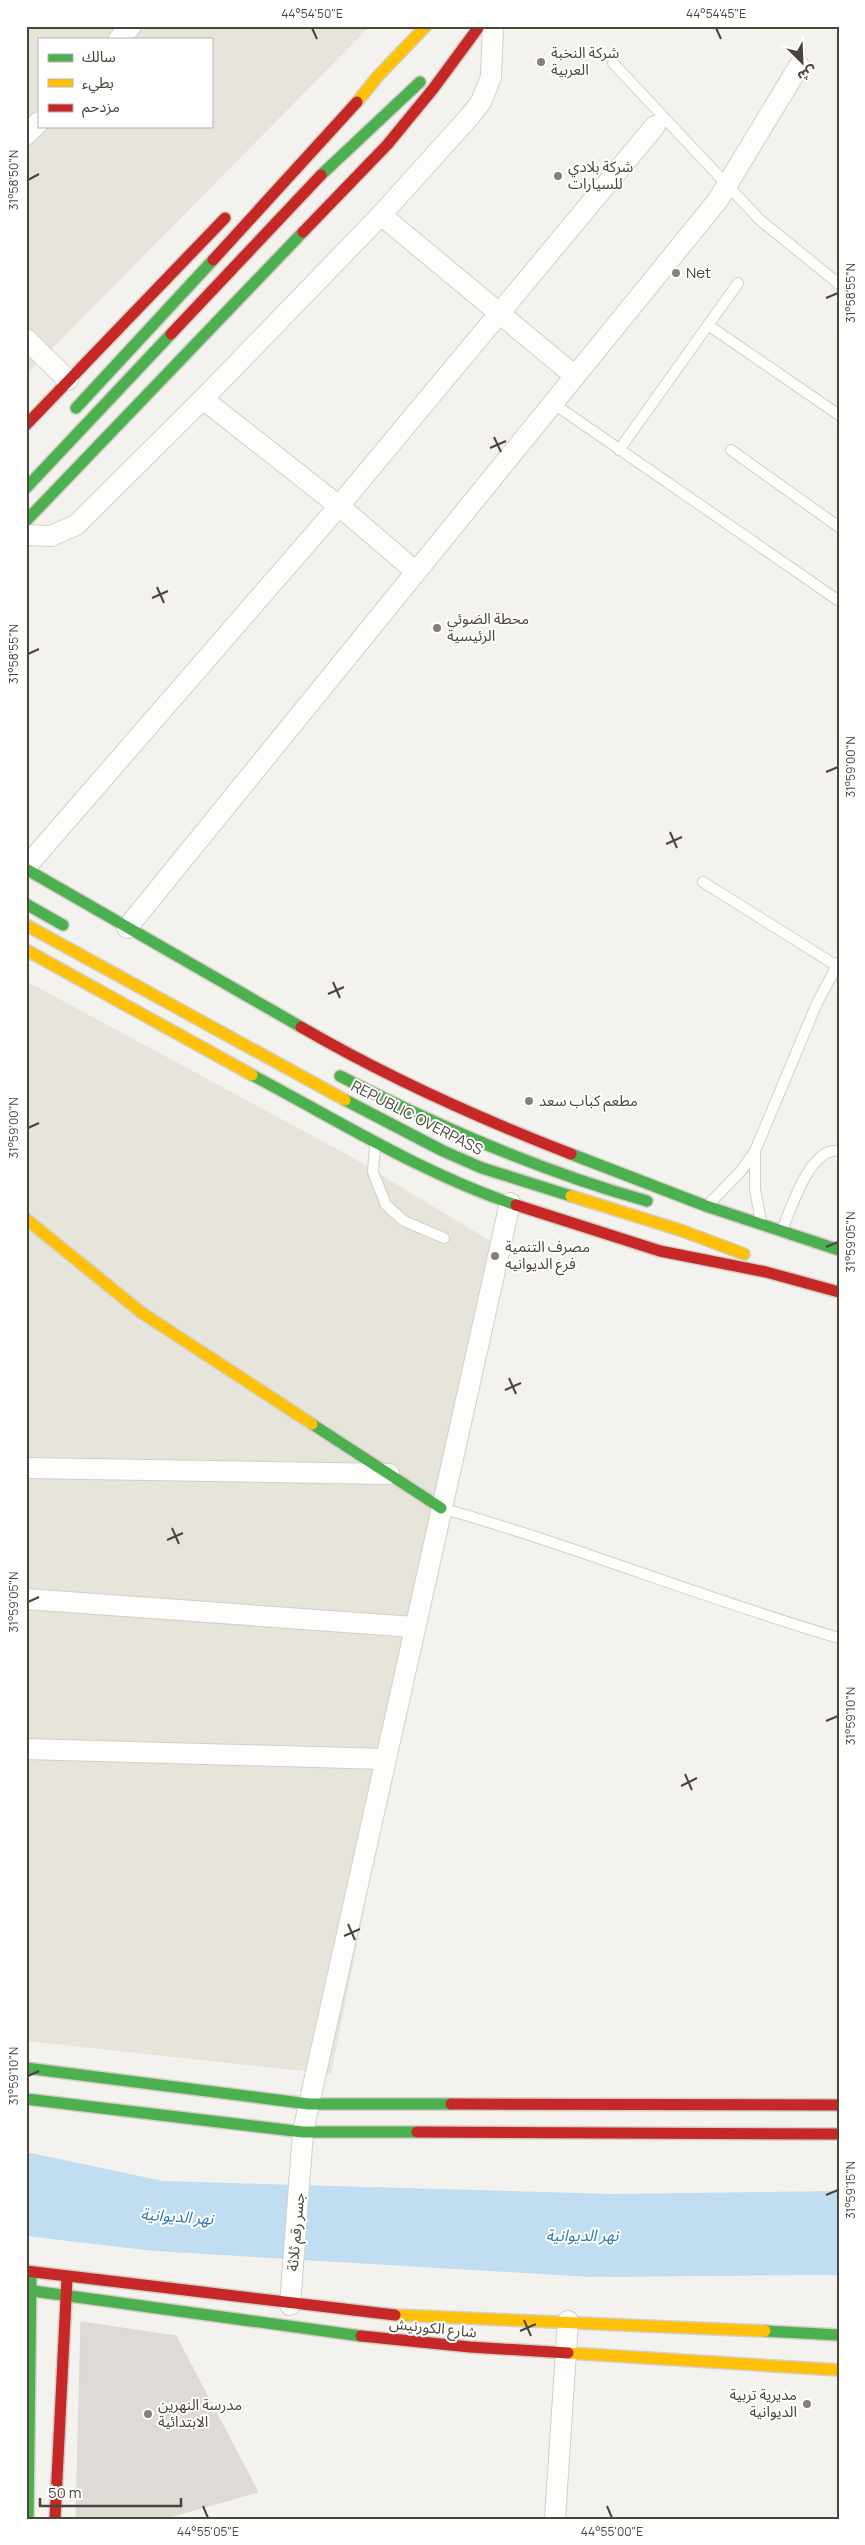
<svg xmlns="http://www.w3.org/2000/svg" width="865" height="2545" font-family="Manrope,'Noto Sans Arabic',sans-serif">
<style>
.residential{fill:#e7e4dc;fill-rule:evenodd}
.water{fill:#c0ddf1}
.building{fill:#dedbd6;stroke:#dcd9d4}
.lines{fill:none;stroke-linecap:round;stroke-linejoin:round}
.lane-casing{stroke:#d2d0cb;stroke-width:12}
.street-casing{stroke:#d2d0cb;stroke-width:22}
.fast-casing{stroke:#d3cfc5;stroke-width:14}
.slow-casing{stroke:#d3cfc5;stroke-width:14}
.jam-casing{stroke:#d3cfc5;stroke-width:14}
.lane{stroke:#fdfdfc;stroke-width:10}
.street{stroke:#fdfdfc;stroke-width:20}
.fast{stroke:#4caf50;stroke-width:11}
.slow{stroke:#ffc107;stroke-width:11}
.jam{stroke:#c62828;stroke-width:11}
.ticks{fill:none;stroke:#4b4439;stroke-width:2}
.poi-dot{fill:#868178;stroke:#fff;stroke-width:2}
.labels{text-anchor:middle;stroke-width:4;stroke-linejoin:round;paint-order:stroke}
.poi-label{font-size:15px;fill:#4b4439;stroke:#fff;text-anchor:start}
.street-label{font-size:15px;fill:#4b4439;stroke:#fff}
.water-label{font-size:16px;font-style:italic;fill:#2e7ab2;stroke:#fff}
.neatline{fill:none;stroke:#4b4439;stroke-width:2}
.ticks-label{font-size:12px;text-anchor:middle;fill:#4b4439}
</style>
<rect width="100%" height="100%" fill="#f4f2ee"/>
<g class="residential">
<path d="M26 26H370L26 375ZM39 39H211V126H39Z"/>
<path d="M26 981 348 1155 497 1245 331 2074 26 2041Z"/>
</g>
<path class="water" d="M26 2152 163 2181 612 2194 839 2191V2275L592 2277 154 2251 26 2236Z"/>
<path class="building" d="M81 2322 176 2336 258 2492 162 2519H76Z"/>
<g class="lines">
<defs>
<g id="lane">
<path d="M613 63 760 220 839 284"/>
<path d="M708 325 839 415"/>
<path d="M554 404 839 601"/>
<path d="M619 450 738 283"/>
<path d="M731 450 839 527"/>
<path d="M703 882 837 966"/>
<path d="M375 1145 373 1172 386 1205 404 1221 444 1238"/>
<path d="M755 1152V1189L761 1222"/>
<path d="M708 1205 741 1171 755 1151 817 1003 839 962"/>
<path d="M782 1230C791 1209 810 1146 839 1151"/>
<path d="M441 1508C576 1546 705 1599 839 1638"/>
</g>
<g id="street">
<path d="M119 39 131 26"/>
<path d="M26 135 39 122"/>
<path d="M381 215 575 376"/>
<path d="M26 339 68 380"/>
<path d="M203 399 339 506 415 571"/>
<path d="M26 535 51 536 76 525 203 399 381 215 471 115 481 102 491 77 493 26"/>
<path d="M26 867 339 506 655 126"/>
<path d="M127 928 718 200 799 66"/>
<path d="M26 1468 389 1474"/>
<path d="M26 1599 414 1627"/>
<path d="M26 1749 385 1759"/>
<path d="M290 2305 303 2132 309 2104 510 1203"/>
<path d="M555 2519 568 2321"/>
</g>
<g id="fast">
<path d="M321 175 420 82"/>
<path d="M76 408 213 260"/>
<path d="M26 488 171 334"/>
<path d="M26 521 303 232"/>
<path d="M26 869 301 1027"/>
<path d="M26 904 63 925"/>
<path d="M252 1075C339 1121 423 1174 516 1205"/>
<path d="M340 1076C439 1127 540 1171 647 1201"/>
<path d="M345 1100 443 1151 482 1168 571 1196"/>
<path d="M571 1154 706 1206 839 1250"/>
<path d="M312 1424 441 1508"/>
<path d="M26 2068 309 2104H451"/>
<path d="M26 2099 303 2132H417"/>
<path d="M26 2290 361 2336"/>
<path d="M765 2331 839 2335"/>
<path d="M28 2519 31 2273"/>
</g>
<g id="slow">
<path d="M357 102 378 76 426 26"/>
<path d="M26 925 345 1100"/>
<path d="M26 950 252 1075"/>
<path d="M571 1196 680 1230 744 1254"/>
<path d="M26 1219 142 1313 312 1424"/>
<path d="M395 2315 765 2331"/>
<path d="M568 2353 839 2370"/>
</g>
<g id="jam">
<path d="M303 232 387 145 433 89 478 28"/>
<path d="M213 260 357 102"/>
<path d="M171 334 321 175"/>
<path d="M26 425 225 218"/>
<path d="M301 1027C387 1077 478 1118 571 1154"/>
<path d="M516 1205 660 1251 766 1272 839 1292"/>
<path d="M451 2104 839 2105"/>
<path d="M417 2132 839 2134"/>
<path d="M26 2271 395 2315"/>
<path d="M361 2336 470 2347 568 2353"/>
<path d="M55 2519 67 2278"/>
</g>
</defs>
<use href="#lane" class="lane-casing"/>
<use href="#street" class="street-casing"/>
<use href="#fast" class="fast-casing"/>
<use href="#slow" class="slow-casing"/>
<use href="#jam" class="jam-casing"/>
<use href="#lane" class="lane"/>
<use href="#street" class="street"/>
<use href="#fast" class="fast"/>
<use href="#slow" class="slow"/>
<use href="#jam" class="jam"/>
</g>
<path class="ticks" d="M312 28 317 39M716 28 721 39M28 180 39 174M826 298 838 293M494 437 501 452M490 448 506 441M157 587 164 603M152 598 168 591M28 654 39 649M826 772 838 767M670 832 677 848M666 844 682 837M333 982 340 998M328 994 344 987M28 1128 39 1123M826 1247 838 1242M509 1378 516 1394M505 1390 521 1383M172 1528 179 1544M167 1540 183 1533M28 1602 39 1597M826 1721 838 1716M685 1774 692 1790M681 1786 697 1778M348 1924 355 1940M344 1936 360 1929M28 2076 39 2071M826 2195 838 2190M524 2320 531 2336M520 2331 536 2324M203 2506 208 2518M607 2506 612 2518"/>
<g class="poi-dot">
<circle cx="541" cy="62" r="5"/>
<circle cx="558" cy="176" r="5"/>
<circle cx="676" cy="273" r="5"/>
<circle cx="437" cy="628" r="5"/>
<circle cx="529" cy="1101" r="5"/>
<circle cx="495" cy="1256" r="5"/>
<circle cx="807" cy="2404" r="5"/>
<circle cx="148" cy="2414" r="5"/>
</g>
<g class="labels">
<g class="poi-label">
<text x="551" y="58">شركة النخبة<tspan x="551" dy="17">العربية</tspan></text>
<text x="568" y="172">شركة بلادي<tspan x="568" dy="17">للسيارات</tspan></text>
<text x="686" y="278">Net</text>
<text x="447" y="624">محطة الضوئي<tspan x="447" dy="17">الرئيسية</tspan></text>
<text x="539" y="1106">مطعم كباب سعد</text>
<text x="505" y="1252">مصرف التنمية<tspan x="505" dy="17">فرع الديوانيه</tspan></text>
<text x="797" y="2400" text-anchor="end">مديرية تربية<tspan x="797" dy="17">الديوانية</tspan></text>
<text x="158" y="2410">مدرسة النهرين<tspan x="158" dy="17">الابتدائية</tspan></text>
</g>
<g class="street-label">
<text transform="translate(417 1118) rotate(27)" y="5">REPUBLIC OVERPASS</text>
<text transform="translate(296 2232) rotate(-85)" y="5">جسر رقم ثلاثة</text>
<text transform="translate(433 2328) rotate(6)" y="5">شارع الكورنيش</text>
</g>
<g class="water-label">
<text transform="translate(177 2216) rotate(4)" y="6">نهر الديوانية</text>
<text x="582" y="2241">نهر الديوانية</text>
</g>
</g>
<rect width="865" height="2545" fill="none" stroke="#ffffff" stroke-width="55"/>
<rect x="38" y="38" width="175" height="90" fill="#ffffff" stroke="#b7b4b0"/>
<rect x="48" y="54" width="25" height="8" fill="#4caf50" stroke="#b7b4b0"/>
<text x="82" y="62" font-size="15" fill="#4b4439">سالك</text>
<rect x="48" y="79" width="25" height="8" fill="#ffc107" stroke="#b7b4b0"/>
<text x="82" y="88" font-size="15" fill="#4b4439">بطيء</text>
<rect x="48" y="104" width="25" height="8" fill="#c62828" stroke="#b7b4b0"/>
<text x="82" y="112" font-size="15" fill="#4b4439">مزدحم</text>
<g transform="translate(802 62) rotate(156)" stroke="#ffffff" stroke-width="4" paint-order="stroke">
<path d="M0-4L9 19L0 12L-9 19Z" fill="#4b4439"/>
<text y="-8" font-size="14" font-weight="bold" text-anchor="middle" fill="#4b4439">ش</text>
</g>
<path d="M40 2498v8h141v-8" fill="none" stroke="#4b4439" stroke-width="2.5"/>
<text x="48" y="2498" font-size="15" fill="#4b4439" stroke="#ffffff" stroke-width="4" paint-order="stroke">50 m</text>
<rect x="28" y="28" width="810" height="2490" class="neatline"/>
<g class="ticks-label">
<text x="312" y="18">44°54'50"E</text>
<text x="716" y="18">44°54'45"E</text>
<text transform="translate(14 180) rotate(-90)" y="4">31°58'50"N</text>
<text transform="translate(851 293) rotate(-90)" y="4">31°58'55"N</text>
<text transform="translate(14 654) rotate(-90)" y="4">31°58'55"N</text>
<text transform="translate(851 767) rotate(-90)" y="4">31°59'00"N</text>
<text transform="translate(14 1128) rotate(-90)" y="4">31°59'00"N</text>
<text transform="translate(851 1242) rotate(-90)" y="4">31°59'05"N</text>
<text transform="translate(14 1602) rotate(-90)" y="4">31°59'05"N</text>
<text transform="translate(851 1716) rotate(-90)" y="4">31°59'10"N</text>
<text transform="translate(14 2076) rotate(-90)" y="4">31°59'10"N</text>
<text transform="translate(851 2190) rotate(-90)" y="4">31°59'15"N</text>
<text x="208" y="2536">44°55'05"E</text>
<text x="612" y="2536">44°55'00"E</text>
</g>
</svg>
